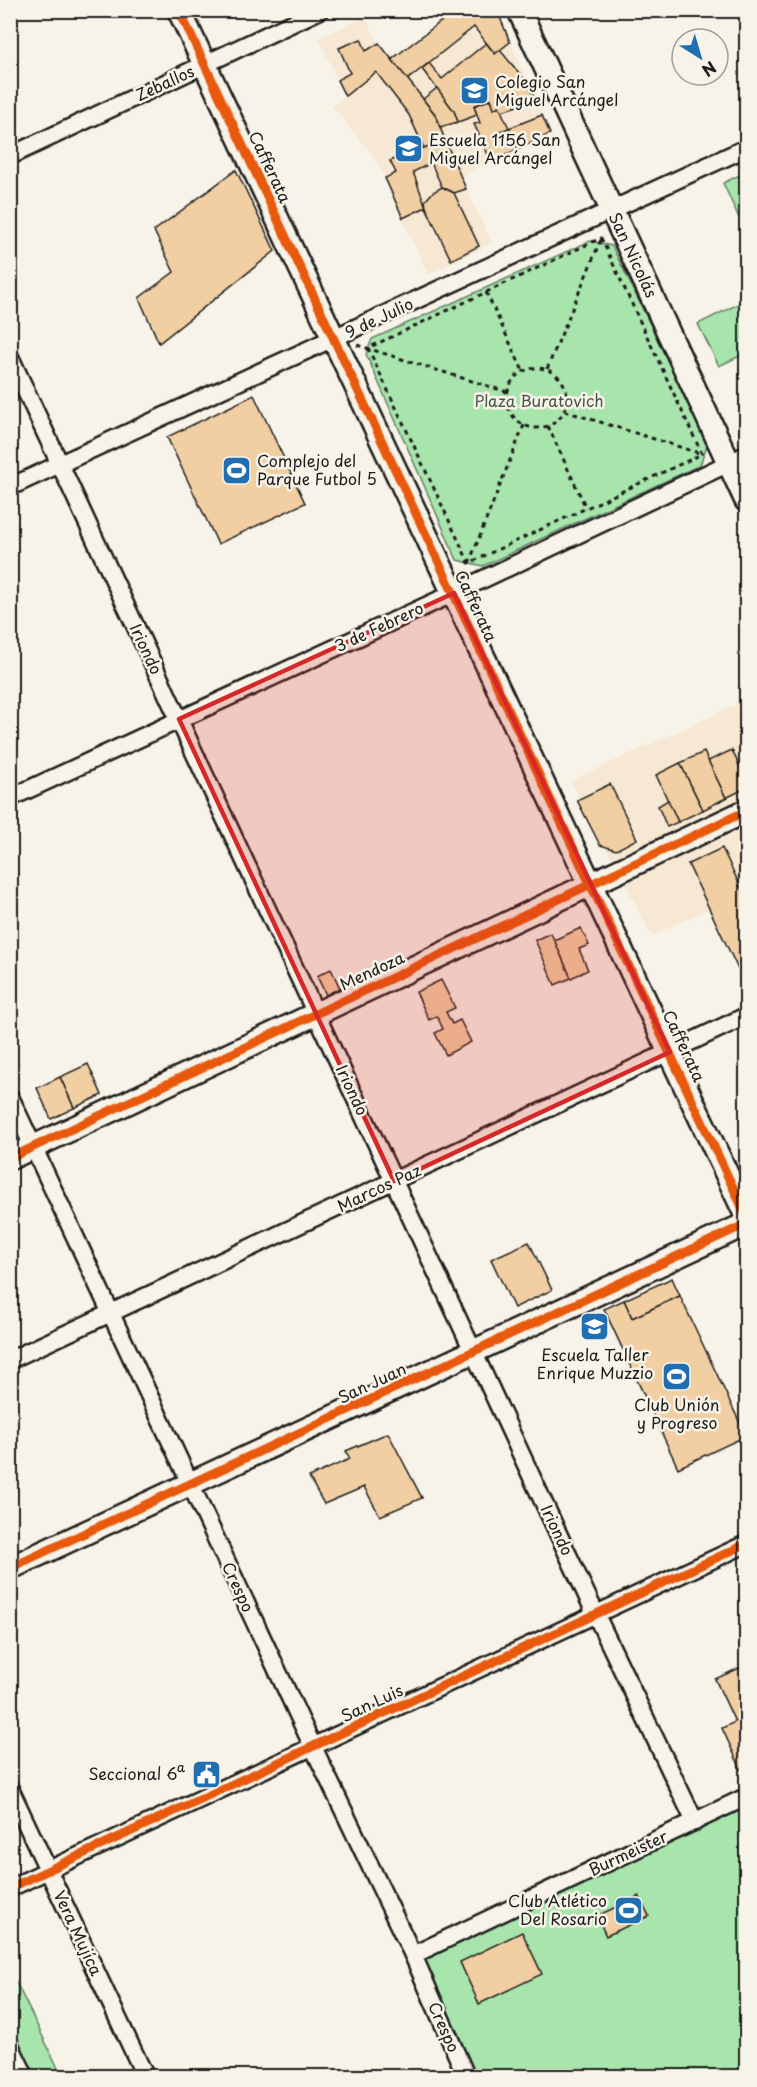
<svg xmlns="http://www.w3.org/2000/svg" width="757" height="2087" font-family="'Playpen Sans',sans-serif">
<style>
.built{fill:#f6e8d3}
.green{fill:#a8e5ac;stroke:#628064;stroke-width:1.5}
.building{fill:#f2cfa3;stroke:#1c1c1c;stroke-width:1.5}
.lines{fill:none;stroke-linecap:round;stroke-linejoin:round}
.street-casing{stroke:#1c1c1c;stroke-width:21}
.secondary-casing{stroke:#1c1c1c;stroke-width:27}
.path{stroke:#1c1c1c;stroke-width:3;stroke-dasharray:4.5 4.5;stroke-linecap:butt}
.street{stroke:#f7f3e8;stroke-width:16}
.secondary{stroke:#f7f3e8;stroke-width:22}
.cycleway-casing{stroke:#f7f3e8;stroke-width:13}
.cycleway{stroke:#e8590c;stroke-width:9}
.marked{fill:#d62828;fill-opacity:0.2;stroke:#d62828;stroke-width:4.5;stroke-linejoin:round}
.labels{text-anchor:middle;stroke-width:5;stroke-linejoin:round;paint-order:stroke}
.poi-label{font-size:16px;fill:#1c1c1c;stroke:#f7f3e8;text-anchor:start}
.street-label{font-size:16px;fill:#1c1c1c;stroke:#f7f3e8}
.park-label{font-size:16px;fill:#465847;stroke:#f7f3e8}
</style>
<rect width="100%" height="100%" fill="#f7f3e8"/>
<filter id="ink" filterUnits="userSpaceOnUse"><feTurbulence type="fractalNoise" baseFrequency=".0167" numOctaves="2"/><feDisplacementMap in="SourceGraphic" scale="12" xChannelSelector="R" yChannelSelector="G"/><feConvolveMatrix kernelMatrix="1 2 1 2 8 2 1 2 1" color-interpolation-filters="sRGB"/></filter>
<g filter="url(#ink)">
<g class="built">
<path d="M497 11 550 134 460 176 492 243 428 275 375 158 332 106 345 96 319 38 365 17 379 43 391 60Z"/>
<path d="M746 700V890L652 936 571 781Z"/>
</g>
<g class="green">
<path d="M746 172V233L723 183Z"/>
<path d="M590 241 612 246 708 443 700 465 483 566 457 560 366 354 372 339Z"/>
<path d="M746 300V353L719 366 698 324Z"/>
<path d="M746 1797V2076H466L413 1955Z"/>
<path d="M10 1970 62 2076H34L11 2029Z"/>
</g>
<g class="building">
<path d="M456 10H497L510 42 495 54 474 27 407 80 391 60Z"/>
<path d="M361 39 366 51 379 43 435 114 445 140 424 148 409 115 376 72 345 96 337 80 350 73 339 48Z"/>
<path d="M486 43 495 54 500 50 528 84 535 100 502 111 499 106 494 109 491 99 474 106 477 115 458 122 454 111 422 69 429 63 442 79Z"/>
<path d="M437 88 454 111 458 122 440 127 435 114 423 99Z"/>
<path d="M491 99 494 109 499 106 509 128 498 132 506 146 515 142 518 149 491 161 474 124 480 123 474 106Z"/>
<path d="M542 115 550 134 518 149 509 128Z"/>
<path d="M445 140 466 189 454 193 442 187 431 163 413 172 426 207 403 218 385 178 396 173 390 161Z"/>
<path d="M236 170 275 251 159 343 139 298 174 272 154 231Z"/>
<path d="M442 187 454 193 479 246 451 260 426 207 425 201 433 192Z"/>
<path d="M254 395 305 503 218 544 167 437Z"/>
<path d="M732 750 746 780V788L726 798 708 761Z"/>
<path d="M704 752 726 798 703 810 680 763Z"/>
<path d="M680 763 703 810 678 822 656 775Z"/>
<path d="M610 784 637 839 616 850 600 845 577 800Z"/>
<path d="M668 800 678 822 667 827 658 806Z"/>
<path d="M722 848 746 898V986L688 864Z"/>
<path d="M581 928 589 945 579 949 588 970 571 978 554 940Z"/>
<path d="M551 933 571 978 555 985 535 940Z"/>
<path d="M331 969 340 988 326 995 317 976Z"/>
<path d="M441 980 455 1008 446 1012 452 1024 460 1020 471 1042 446 1055 435 1033 443 1029 437 1016 429 1020 416 992Z"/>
<path d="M88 1064 102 1095 74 1108 60 1077Z"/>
<path d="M60 1077 74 1108 51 1119 37 1088Z"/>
<path d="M529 1242 552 1290 514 1308 491 1259Z"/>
<path d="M672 1278 680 1296 632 1318 624 1300Z"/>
<path d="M680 1296 746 1436 678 1468 604 1309 624 1300 632 1318Z"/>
<path d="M388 1433 422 1498 380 1516 364 1487 324 1504 309 1477 350 1459 346 1451Z"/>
<path d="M746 1665V1780L722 1728 735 1722 715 1679Z"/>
<path d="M639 1896 649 1916 606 1936 597 1916Z"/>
<path d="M522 1932 542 1974 479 2004 460 1962Z"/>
</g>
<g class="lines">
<defs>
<g id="street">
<path d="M10 156 320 10"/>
<path d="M10 357 596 1615 695 1822"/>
<path d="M10 487 746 148"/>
<path d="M10 798 454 593 746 455"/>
<path d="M10 1097 313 1747 413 1955 466 2076"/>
<path d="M10 1360 746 1016"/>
<path d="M10 1789 145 2076"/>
<path d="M10 1888 746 1544"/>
<path d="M413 1955 746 1797"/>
<path d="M10 2045 25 2076"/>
</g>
<g id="secondary">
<path d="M179 10 746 1215"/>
<path d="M519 10 746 500"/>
<path d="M10 1158 746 811"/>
<path d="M10 1568 746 1224"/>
</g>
</defs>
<use href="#street" class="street-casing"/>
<use href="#secondary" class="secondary-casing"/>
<g class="path">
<path d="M601 238 702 454 469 563 368 348Z"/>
<path d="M486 292 523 371"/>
<path d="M357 345 507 392"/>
<circle cx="537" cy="398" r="30"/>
<path d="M547 369 602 237"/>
<path d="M565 411 702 454"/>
<path d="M548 426 586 508"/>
<path d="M469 563 524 425"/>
</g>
<use href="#street" class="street"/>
<use href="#secondary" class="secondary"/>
<defs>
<g id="cycleway">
<path d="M179 10 746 1215"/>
<path d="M10 1158 746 811"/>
<path d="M10 1568 746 1224"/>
<path d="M10 1888 746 1544"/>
</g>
</defs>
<use href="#cycleway" class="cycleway-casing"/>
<use href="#cycleway" class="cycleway"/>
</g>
</g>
<path class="marked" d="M454 593 670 1052 394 1181 179 719Z"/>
<defs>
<symbol id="school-square" viewBox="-11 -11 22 22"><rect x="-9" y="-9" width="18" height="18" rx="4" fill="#1f6fb2" stroke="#f7f3e8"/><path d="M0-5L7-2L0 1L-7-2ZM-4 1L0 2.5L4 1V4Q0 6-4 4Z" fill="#fff"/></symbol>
<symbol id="stadium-square" viewBox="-11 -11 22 22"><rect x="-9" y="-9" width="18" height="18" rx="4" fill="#1f6fb2" stroke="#f7f3e8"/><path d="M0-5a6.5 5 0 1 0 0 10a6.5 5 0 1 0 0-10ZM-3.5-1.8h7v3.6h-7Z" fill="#fff"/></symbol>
<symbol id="university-square" viewBox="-11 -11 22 22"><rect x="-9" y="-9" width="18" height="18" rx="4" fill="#1f6fb2" stroke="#f7f3e8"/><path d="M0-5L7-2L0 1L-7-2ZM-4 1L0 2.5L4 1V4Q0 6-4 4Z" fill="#fff"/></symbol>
<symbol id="civic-square" viewBox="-11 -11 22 22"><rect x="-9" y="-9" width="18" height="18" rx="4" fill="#1f6fb2" stroke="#f7f3e8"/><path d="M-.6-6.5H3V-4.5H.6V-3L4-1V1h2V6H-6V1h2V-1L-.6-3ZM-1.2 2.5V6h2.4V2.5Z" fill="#fff"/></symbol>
</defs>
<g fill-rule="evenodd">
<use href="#school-square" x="458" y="74" width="33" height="33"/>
<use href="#school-square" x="392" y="132" width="33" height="33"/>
<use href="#stadium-square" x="220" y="454" width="33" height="33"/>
<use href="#university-square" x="578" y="1310" width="33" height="33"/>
<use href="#stadium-square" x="660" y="1360" width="33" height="33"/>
<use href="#civic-square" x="190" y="1758" width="33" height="33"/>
<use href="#stadium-square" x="612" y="1894" width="33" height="33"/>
</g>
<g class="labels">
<g class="poi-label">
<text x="495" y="88">Colegio San<tspan x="495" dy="18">Miguel Arcángel</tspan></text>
<text x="429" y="146">Escuela 1156 San<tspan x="429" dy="18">Miguel Arcángel</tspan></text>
<text x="257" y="467">Complejo del<tspan x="257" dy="18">Parque Futbol 5</tspan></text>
<text x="595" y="1361" text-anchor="middle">Escuela Taller<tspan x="595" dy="18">Enrique Muzzio</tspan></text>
<text x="677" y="1411" text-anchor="middle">Club Unión<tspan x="677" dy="18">y Progreso</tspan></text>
<text x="185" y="1780" text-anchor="end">Seccional 6ª</text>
<text x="607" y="1907" text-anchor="end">Club Atlético<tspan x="607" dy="18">Del Rosario</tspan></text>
</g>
<g class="street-label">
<text transform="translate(165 83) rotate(-25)" y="6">Zeballos</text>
<text transform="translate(270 167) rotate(65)" y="6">Cafferata</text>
<text transform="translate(633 255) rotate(65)" y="6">San Nicolás</text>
<text transform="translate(379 318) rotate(-25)" y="6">9 de Julio</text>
<text transform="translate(476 606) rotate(65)" y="6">Cafferata</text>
<text transform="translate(379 627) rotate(-25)" y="6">3 de Febrero</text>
<text transform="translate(146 649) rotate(65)" y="6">Iriondo</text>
<text transform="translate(372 971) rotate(-25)" y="6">Mendoza</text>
<text transform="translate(684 1046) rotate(65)" y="6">Cafferata</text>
<text transform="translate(352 1090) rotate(65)" y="6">Iriondo</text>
<text transform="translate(379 1188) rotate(-25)" y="6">Marcos Paz</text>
<text transform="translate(372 1383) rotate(-25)" y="6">San Juan</text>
<text transform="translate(557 1530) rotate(65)" y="6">Iriondo</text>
<text transform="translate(238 1587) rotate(65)" y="6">Crespo</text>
<text transform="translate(372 1703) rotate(-25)" y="6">San Luis</text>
<text transform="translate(628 1853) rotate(-25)" y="6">Burmeister</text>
<text transform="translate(78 1933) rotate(65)" y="6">Vera Mujíca</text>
<text transform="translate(444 2027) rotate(66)" y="6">Crespo</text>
</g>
<g class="park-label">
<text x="539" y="407">Plaza Buratovich</text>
</g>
</g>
<rect width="757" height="2087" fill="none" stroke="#f7f3e8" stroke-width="36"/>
<rect x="18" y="18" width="721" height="2051" fill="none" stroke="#1c1c1c" stroke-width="2" filter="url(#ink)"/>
<g transform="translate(700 57) rotate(143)"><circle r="28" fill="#f7f3e8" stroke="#9f9d96" stroke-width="1.5"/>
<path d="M0-4.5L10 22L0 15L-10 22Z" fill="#1f6fb2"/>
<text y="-9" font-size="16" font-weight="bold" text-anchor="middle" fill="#1c1c1c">N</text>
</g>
</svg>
